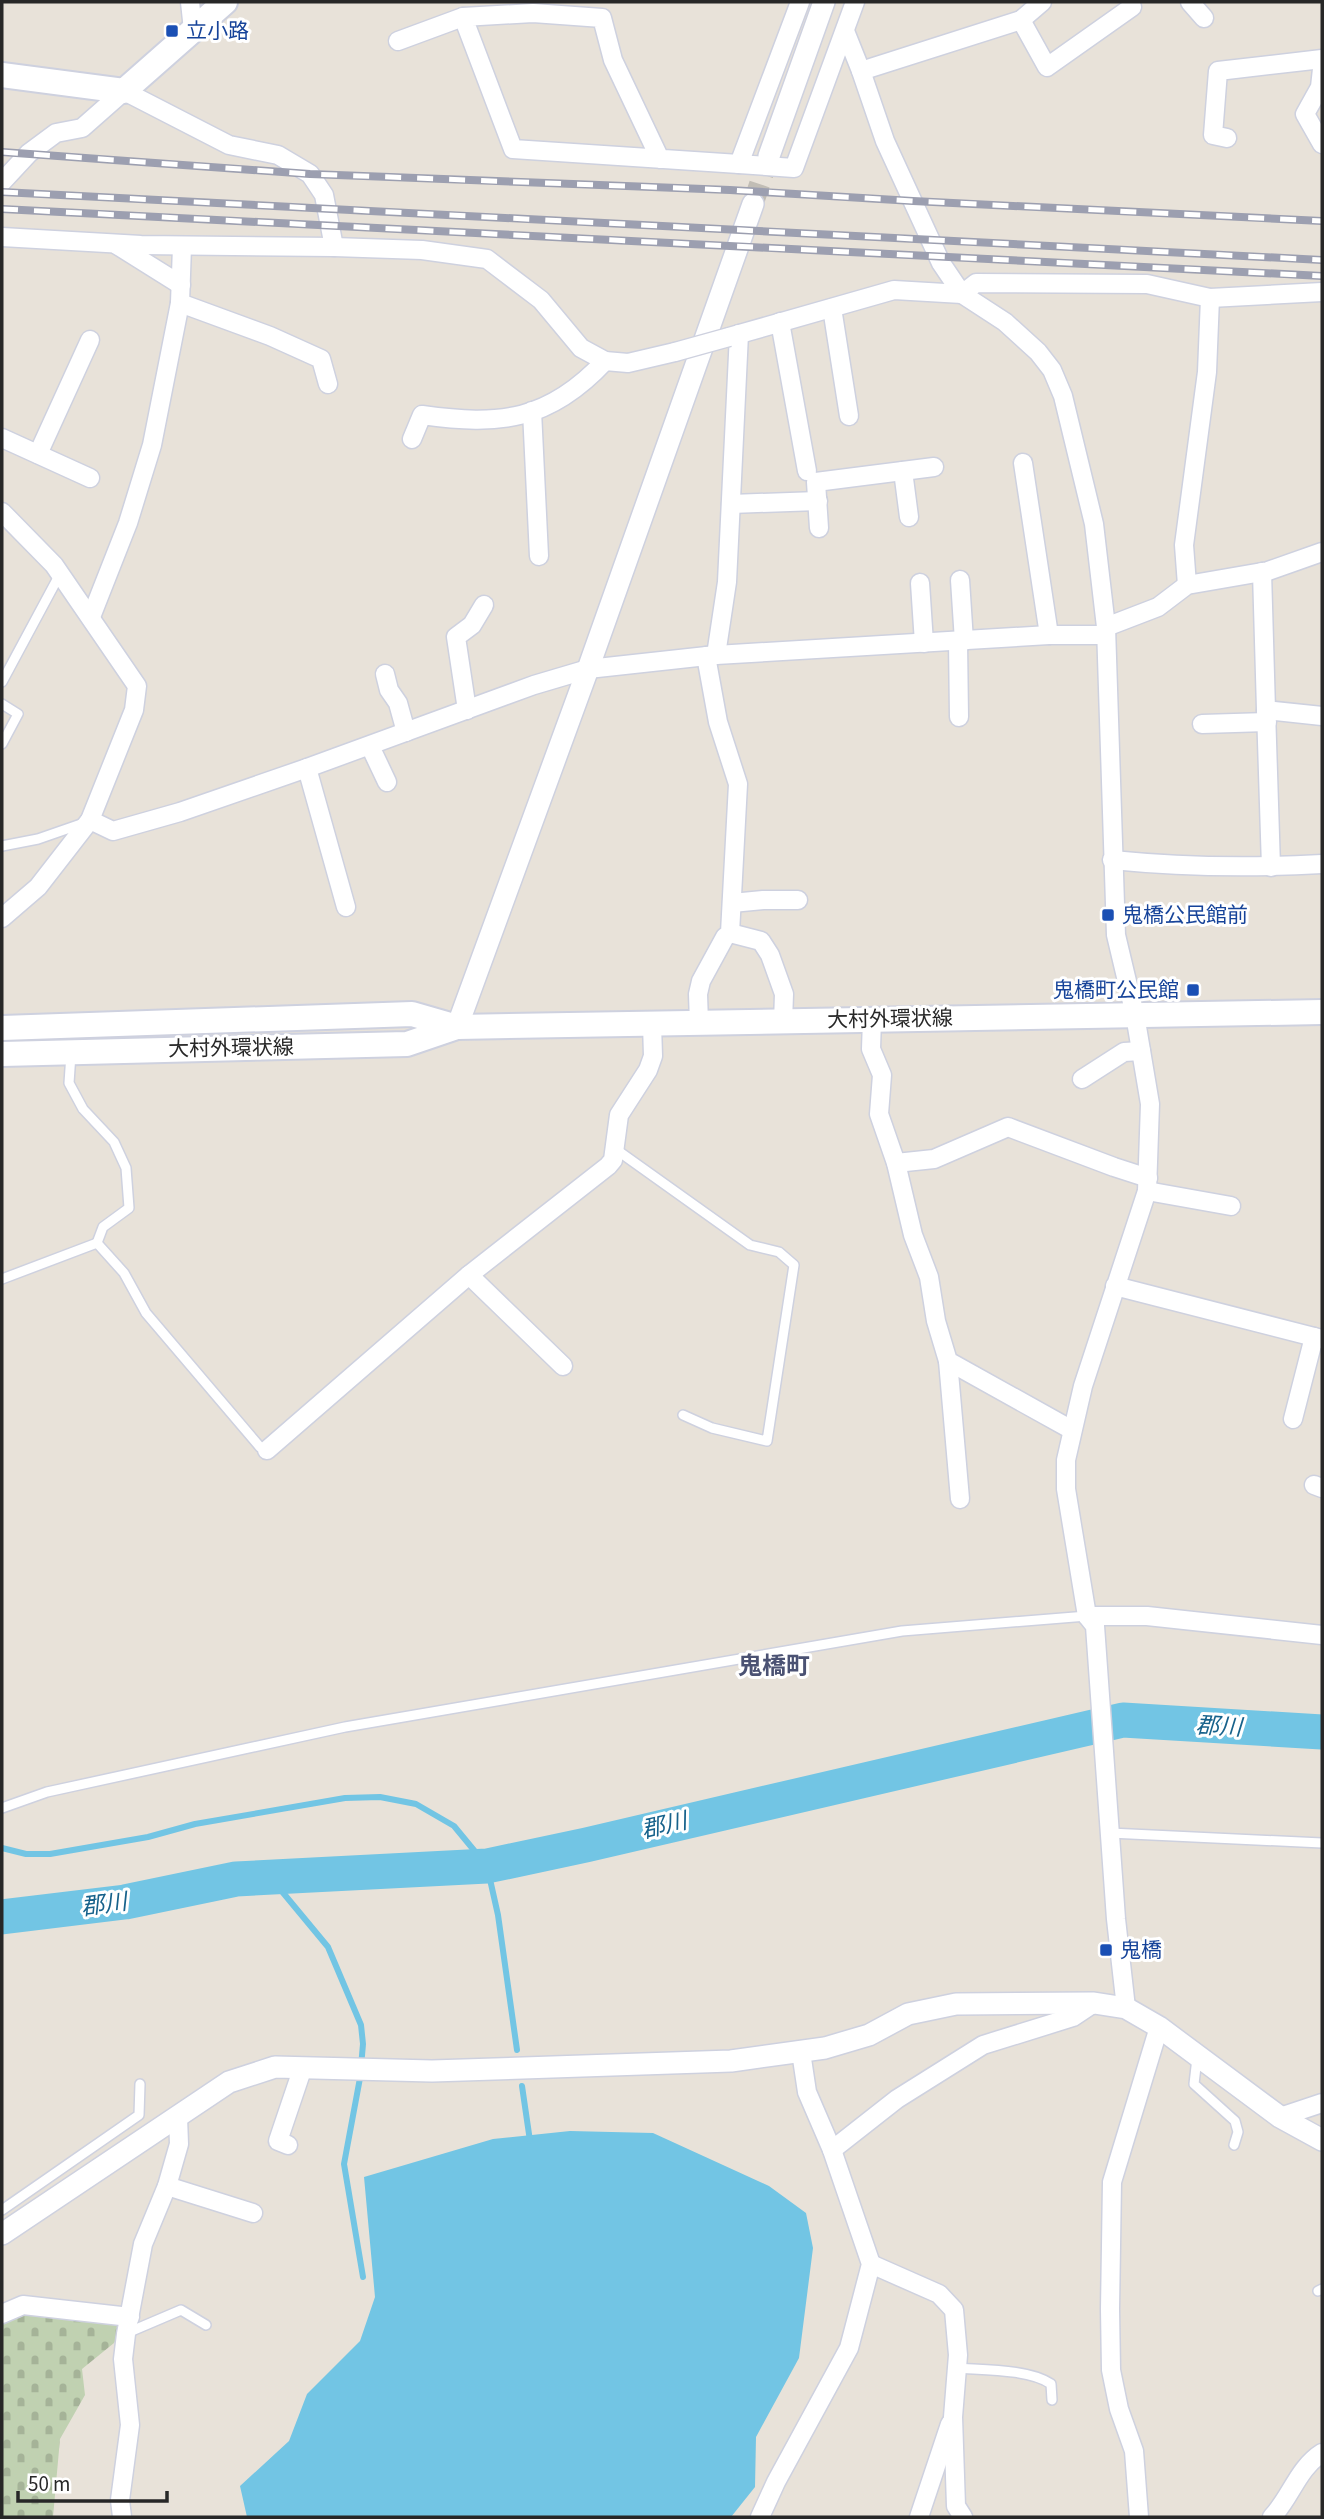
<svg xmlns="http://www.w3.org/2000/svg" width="1324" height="2519" font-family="'Source Sans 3','Noto Sans JP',sans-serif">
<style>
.cemetery{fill:url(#cemetery-stones)}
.water{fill:#72c5e4}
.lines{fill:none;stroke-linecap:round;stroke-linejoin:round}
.stream{stroke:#72c5e4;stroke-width:6}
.river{stroke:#72c5e4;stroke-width:35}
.tertiary-tunnel{stroke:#c1bdb5;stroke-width:21;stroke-dasharray:21 10;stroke-linecap:butt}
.service-casing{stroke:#ced1df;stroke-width:12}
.minor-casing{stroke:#ced1df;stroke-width:21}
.tertiary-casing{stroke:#ced1df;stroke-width:24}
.secondary-casing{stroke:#ced1df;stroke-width:28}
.service{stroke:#fff;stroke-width:9}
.minor{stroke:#fff;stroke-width:18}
.tertiary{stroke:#fff;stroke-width:21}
.secondary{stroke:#fff;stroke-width:24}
.rail-casing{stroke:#9c9fb0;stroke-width:8}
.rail{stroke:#fff;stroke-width:5;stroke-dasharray:16;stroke-linecap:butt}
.minor-bridge-casing{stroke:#ced1df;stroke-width:21;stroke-linecap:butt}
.minor-bridge{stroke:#fff;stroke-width:18}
.transit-dot{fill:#1a4fb4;stroke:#fff;stroke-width:2.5}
.labels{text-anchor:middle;stroke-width:6;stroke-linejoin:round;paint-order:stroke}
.transit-label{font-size:21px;fill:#164399;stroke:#fff;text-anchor:start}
.street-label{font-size:21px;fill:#272727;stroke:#fff}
.water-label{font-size:23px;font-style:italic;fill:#17628b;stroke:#fff}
.quarter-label{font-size:24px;font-weight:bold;fill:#4b5273;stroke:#fff}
</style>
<defs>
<pattern id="cemetery-stones" width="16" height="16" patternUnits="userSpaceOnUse" patternTransform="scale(1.75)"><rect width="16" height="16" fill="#c0d1b1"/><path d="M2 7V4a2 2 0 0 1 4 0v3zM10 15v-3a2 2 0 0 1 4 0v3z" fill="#a5b398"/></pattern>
</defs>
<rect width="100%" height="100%" fill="#e8e2d9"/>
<path class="cemetery" d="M14 2311 125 2323 114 2343 82 2369 85 2395 60 2439 53 2517H2V2318Z"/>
<path class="water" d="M570 2131 653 2133 769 2186 806 2213 813 2248 799 2358 756 2437 755 2487 731 2517H247L240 2486 289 2441 307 2394 360 2341 375 2297 364 2177 493 2139Z"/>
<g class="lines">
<g class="stream">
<path d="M2 1848 26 1854H50L148 1837 195 1824 345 1798 380 1797 416 1804 454 1826 487 1866 498 1915 517 2050"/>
<path d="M270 1877 328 1947 361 2025 363 2044 360 2078 344 2164 363 2277"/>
<path d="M522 2086 530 2141"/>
</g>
<path class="river" d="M2 1917 125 1902 236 1879 487 1866 586 1845 1123 1720 1322 1732"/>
<path class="tertiary-tunnel" d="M753 204 769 156"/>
<defs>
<g id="service">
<path d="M2 682 60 574"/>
<path d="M2 704 18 714 2 744"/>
<path d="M2 846 38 839 84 823"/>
<path d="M71 1054 69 1083 83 1109 114 1142 126 1168 129 1208 103 1227 97 1243"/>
<path d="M614 1148 750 1245 779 1252 794 1265 767 1441 712 1428 683 1415"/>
<path d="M2 1279 97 1243 124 1273 146 1313 260 1447 267 1450"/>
<path d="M2 1808 47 1792 345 1727 902 1631 1087 1616"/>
<path d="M1110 1833 1322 1843"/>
<path d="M1197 2058 1194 2084 1235 2121 1238 2132 1234 2145"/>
<path d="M2 2210 139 2115 140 2084"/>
<path d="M1318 2291 1322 2289"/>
<path d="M127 2333 181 2310 206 2325"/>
<path d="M957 2368C982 2370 1030 2369 1051 2384L1052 2400"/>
</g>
<g id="minor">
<path d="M190 2 193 30"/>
<path d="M800 2 739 164 794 168 855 2"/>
<path d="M1190 2 1204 18"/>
<path d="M1021 20 1047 67 1132 7"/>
<path d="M845 31 861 71 885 141 941 263 962 294 1005 322 1038 352 1052 370 1063 396 1094 524 1106 627 1116 935 1135 1015 1150 1104 1147 1191 1083 1386 1066 1460V1489L1087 1616 1095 1626 1116 1919 1126 2008"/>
<path d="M398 41 463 17"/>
<path d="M1322 69 1320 87 1305 114 1322 144"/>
<path d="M861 71 1021 20 1042 2"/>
<path d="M1227 138 1213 135 1218 71 1322 59"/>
<path d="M660 159 613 60 602 18 533 13 463 17 513 149 739 164"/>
<path d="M2 182 29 153 56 133 82 128 124 91 229 145 278 155 310 174 324 195 334 247"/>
<path d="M2 237 141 245 334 247 422 250 487 259 541 300 581 348 605 361 628 363 675 352"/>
<path d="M117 245 181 285"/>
<path d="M182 246 180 303 270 336 321 359 328 384"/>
<path d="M832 308 849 416"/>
<path d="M780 322 807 471"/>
<path d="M729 337 894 290 962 294 976 283 1147 284 1210 298 1322 292"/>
<path d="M532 411 539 556"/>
<path d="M2 438 90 478"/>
<path d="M412 439 422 415C500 426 549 421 605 361"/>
<path d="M38 454 90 340"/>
<path d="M1023 463 1049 635"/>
<path d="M903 471 909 517"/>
<path d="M731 504 818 501"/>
<path d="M2 512 54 565 137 686 134 710 90 820 38 887 2 918"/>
<path d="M819 528 816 482 934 467"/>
<path d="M1262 572 1266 710"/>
<path d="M960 580 964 641"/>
<path d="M920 583 924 643"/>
<path d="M1187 585 1184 545 1207 372 1210 298"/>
<path d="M91 617 128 523 152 445 180 303"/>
<path d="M1106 627 1158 607 1187 585 1268 571 1322 552"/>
<path d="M958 641 959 717"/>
<path d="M716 655 727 582 739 334"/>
<path d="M385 674 389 690 398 703 406 732"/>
<path d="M467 710 456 637 472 625 484 605"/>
<path d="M1202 724 1267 722"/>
<path d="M370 746 387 782"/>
<path d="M307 768 346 907"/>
<path d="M90 820 113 831 180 812 307 768 534 685 588 669 716 655 1049 635H1106"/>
<path d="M1112 860C1182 867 1252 868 1322 864"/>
<path d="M1271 867 1266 710 1322 716"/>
<path d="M732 903 763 900H798"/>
<path d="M730 933 761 941 770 955 784 994 783 1022"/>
<path d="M872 1019 871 1049 882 1075 879 1114 896 1163 913 1235 929 1277 936 1321 948 1361 1072 1430"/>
<path d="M699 1023 698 994 701 981 725 937 730 933 738 784 718 722 706 656"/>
<path d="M1082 1079 1124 1052 1141 1051"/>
<path d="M896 1163 934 1159 1008 1127 1114 1167 1148 1178"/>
<path d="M1147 1191 1231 1206"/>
<path d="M469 1275 563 1366"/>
<path d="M1115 1286 1322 1339"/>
<path d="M948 1361 960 1499"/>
<path d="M1293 1419 1314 1337"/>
<path d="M267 1450 469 1275 608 1166 613 1160 619 1115 648 1070 653 1056 652 1024"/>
<path d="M1314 1485 1322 1488"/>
<path d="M1087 1616H1147L1322 1635"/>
<path d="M1280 2117 1322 2103"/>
<path d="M288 2145 278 2141 303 2067"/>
<path d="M832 2150 897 2099 983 2045 1073 2017 1094 2003"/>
<path d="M167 2186 253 2213"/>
<path d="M871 2264 939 2294 954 2310 958 2355 953 2417 956 2506 963 2517"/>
<path d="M2 2314 23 2305 130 2317"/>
<path d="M122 2517 120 2500 130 2425 123 2359 126 2334 143 2244 167 2186 179 2144 178 2117"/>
<path d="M760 2517 776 2482 849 2348 871 2264 832 2150 807 2092 801 2052"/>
<path d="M919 2517 950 2424"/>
<path d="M1139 2517 1134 2451 1119 2409 1111 2370 1110 2309 1112 2182 1159 2027"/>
<path d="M1272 2517C1291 2497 1298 2468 1322 2453"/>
</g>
<g id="tertiary">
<path d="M769 156 824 2"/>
<path d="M457 1027 588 669 753 204"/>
<path d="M2 2234 229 2082 275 2067 432 2071 731 2061 825 2048 869 2035 908 2014 956 2004 1094 2003 1126 2008 1159 2027 1280 2117 1322 2140"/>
</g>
<g id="secondary">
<path d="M2 75 124 91 225 2"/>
<path d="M2 1028 412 1014 457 1027 1322 1012"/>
<path d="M2 1054 407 1044 457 1027"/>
</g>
</defs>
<use href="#service" class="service-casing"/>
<use href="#minor" class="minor-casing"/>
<use href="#tertiary" class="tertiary-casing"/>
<use href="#secondary" class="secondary-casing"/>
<use href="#service" class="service"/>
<use href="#minor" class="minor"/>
<use href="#tertiary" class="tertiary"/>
<use href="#secondary" class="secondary"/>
<defs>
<g id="rail">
<path d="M2 152 310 174 730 190 913 201 1322 221"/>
<path d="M2 192 1322 260"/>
<path d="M2 209 1322 276"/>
</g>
</defs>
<use href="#rail" class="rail-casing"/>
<use href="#rail" class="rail"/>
<defs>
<path id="minor-bridge" d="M675 352 729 337"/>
</defs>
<use href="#minor-bridge" class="minor-bridge-casing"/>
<use href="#minor-bridge" class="minor-bridge"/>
</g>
<g class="transit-dot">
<rect x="165" y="24" width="14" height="14" rx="3.5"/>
<rect x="1101" y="908" width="14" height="14" rx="3.5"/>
<rect x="1186" y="983" width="14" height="14" rx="3.5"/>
<rect x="1099" y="1943" width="14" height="14" rx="3.5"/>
</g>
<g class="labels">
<g class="transit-label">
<text x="186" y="38">立小路</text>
<text x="1122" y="922">鬼橋公民館前</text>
<text x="1179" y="997" text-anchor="end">鬼橋町公民館</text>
<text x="1120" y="1957">鬼橋</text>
</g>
<g class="street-label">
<text transform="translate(890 1019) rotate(-1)" y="7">大村外環状線</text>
<text transform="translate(231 1048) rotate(-1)" y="7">大村外環状線</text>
</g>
<g class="water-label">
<text transform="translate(1219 1726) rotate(3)" y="8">郡川</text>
<text transform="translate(664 1825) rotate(-13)" y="8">郡川</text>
<text transform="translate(104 1904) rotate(-8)" y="8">郡川</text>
</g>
<g class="quarter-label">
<text x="774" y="1674">鬼橋町</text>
</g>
</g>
<rect width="1324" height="2519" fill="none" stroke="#272727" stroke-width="7"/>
<path d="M18 2491v10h149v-10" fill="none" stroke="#272727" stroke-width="3.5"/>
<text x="28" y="2491" font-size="21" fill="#272727" stroke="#ffffff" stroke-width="5" paint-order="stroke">50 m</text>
</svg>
